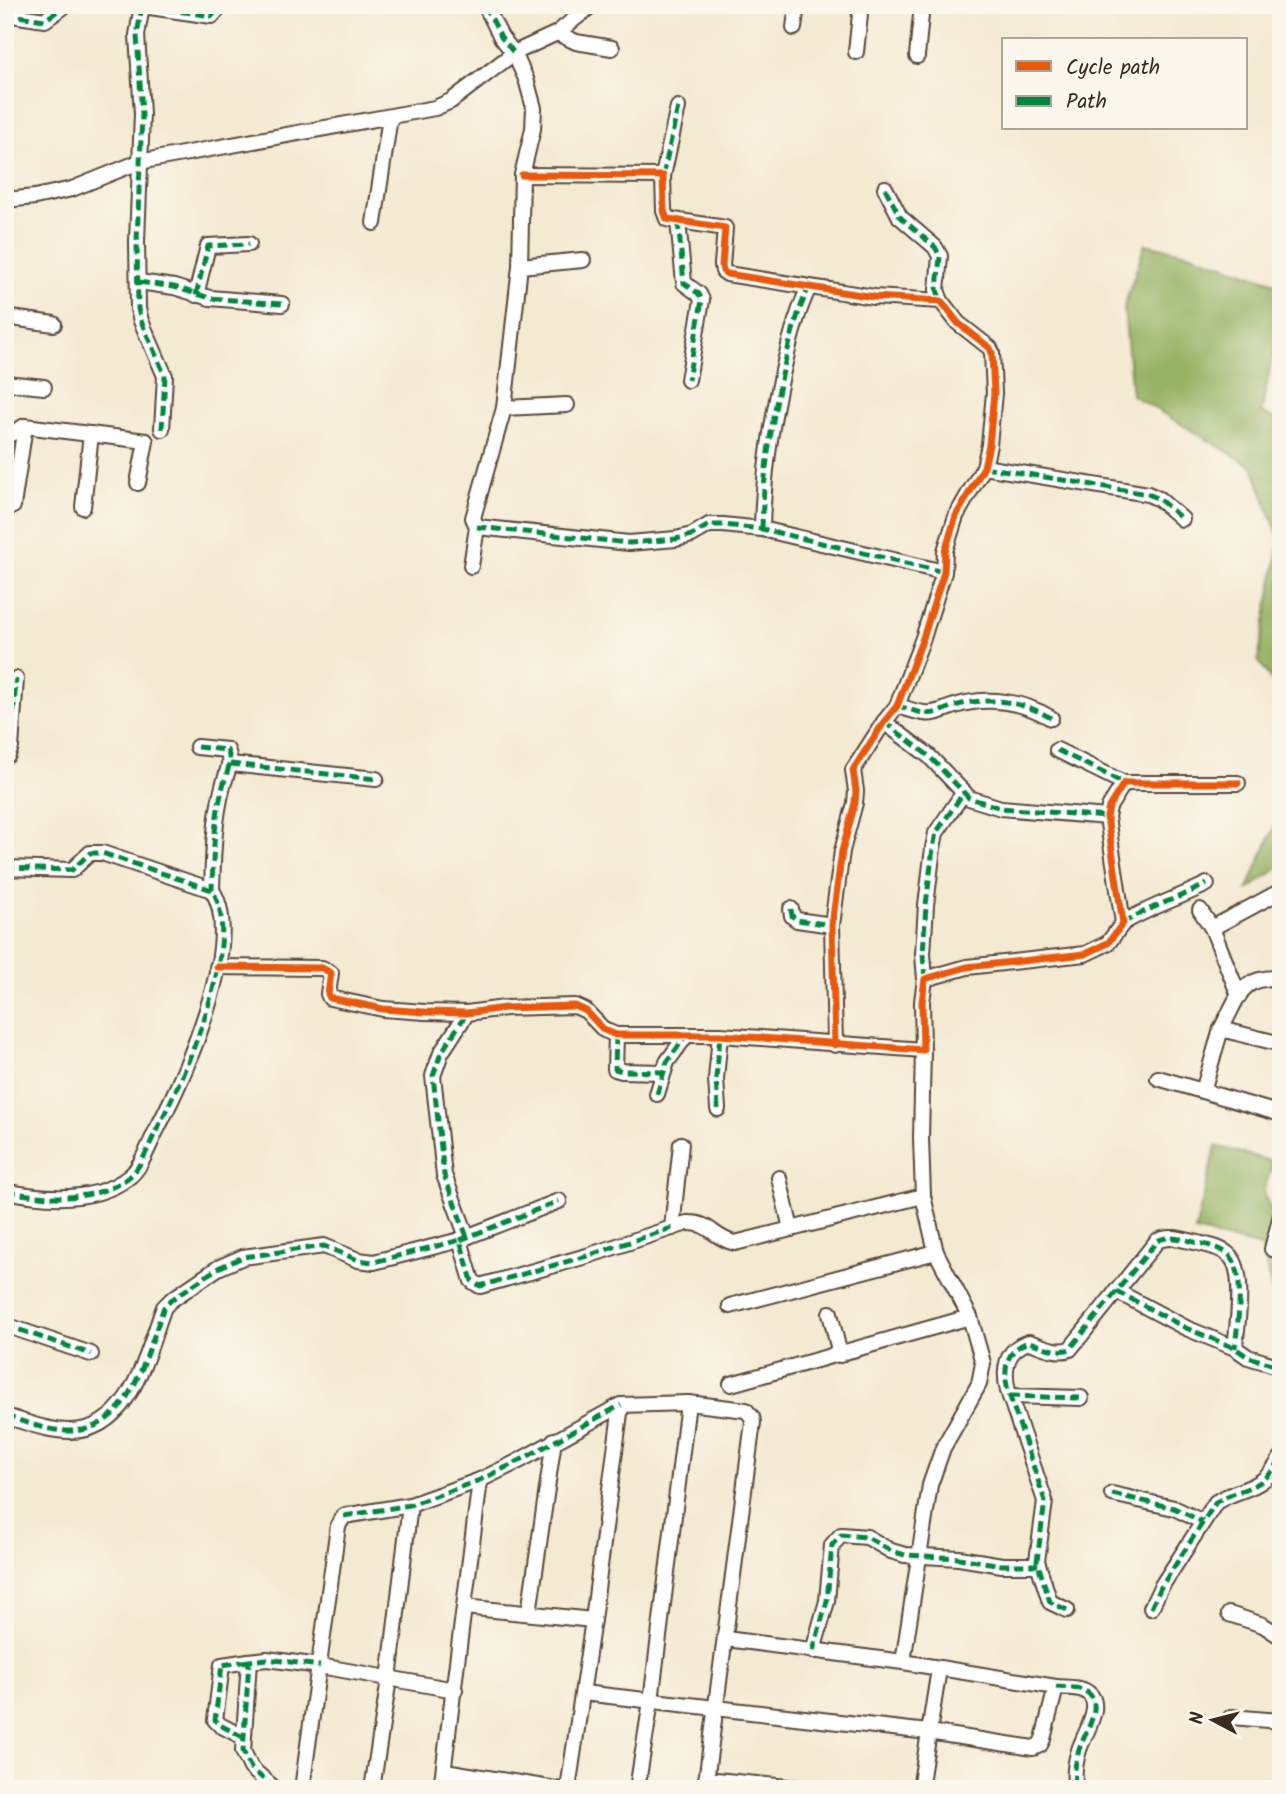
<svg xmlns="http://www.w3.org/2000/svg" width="1286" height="1794" font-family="Kalam,sans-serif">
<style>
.forest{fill:#97b265;stroke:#696e42;stroke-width:2}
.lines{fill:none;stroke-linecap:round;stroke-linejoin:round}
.street-casing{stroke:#574739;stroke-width:18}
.street{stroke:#fff;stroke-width:14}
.quiet{stroke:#00873e;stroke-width:5;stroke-dasharray:10 5;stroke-linecap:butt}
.cycleway-casing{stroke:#fbf7ec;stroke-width:11}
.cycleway{stroke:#e8590c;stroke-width:7}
</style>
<rect width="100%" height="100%" fill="#fbf7ec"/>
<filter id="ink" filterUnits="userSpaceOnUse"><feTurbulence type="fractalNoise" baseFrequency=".0143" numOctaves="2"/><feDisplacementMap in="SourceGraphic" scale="14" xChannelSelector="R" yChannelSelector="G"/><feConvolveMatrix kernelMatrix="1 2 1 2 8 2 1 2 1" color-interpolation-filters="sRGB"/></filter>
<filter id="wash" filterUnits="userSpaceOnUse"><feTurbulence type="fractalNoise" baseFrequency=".00686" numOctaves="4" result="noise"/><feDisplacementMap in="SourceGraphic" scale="28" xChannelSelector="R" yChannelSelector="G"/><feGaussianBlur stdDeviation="1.57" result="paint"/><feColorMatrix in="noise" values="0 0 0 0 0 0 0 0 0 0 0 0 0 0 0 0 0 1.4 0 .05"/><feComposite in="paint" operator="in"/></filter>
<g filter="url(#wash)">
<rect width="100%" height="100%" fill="#f4e9d1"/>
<g class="forest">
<path d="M1145 244 1188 253 1281 285V314L1261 413 1281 421V695L1258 660 1280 541 1253 467 1132 395 1124 307Z"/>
<path d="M1281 799V866L1247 890 1277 821Z"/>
<path d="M1216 1146 1274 1162 1263 1192 1281 1233V1333L1262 1247 1195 1231Z"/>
</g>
</g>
<g filter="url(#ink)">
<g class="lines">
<defs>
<g id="street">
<path d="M136 5 212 16 222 5"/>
<path d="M142 6 137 35 142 114 137 241 138 309 141 321 165 376 162 429"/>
<path d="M5 14 45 20 66 5"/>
<path d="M794 28 797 5"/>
<path d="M557 33 576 42 612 48"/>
<path d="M856 52 861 5"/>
<path d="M917 56 922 5"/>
<path d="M522 175 663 176 664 211 667 219 725 228 722 265 723 271 727 274 874 297 941 301 958 323 990 348 992 353 994 393 989 445 984 467 956 516 945 551 944 572 923 638 897 706 884 722 853 770 856 791 855 803 842 851 832 925 835 1045"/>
<path d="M663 176 678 107"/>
<path d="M885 188 900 217 935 247 940 256 937 290 941 301"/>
<path d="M5 200 35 197 72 189 139 162 435 108 451 101 514 53 557 33 592 5"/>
<path d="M678 221 684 283 699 294 702 300 688 380"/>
<path d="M374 223 390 117"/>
<path d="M520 266 583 260"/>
<path d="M139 282 174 287 210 298 282 304"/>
<path d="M196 295 208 246 249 244"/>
<path d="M5 317 54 324"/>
<path d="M5 383 44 387"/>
<path d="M504 408 567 405"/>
<path d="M5 437 25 426 146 441 138 483"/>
<path d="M984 467 1148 494 1159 499 1182 519"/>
<path d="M13 506 25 426"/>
<path d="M83 507 91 434"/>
<path d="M477 527 629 543 676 539 692 535 709 525H723L762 529 944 572"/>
<path d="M762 529C763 477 770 431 781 380 788 348 795 317 809 287"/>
<path d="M471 566 477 527 473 518 504 408 520 266 522 175 533 129 534 108 526 79 514 53 501 37 485 5"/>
<path d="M897 706C906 708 915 712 924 713 936 715 944 709 955 706 988 696 1022 701 1051 718"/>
<path d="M884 722 929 756 969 798 1001 808 1107 817"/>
<path d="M197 747 227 750C233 761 226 775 223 786 214 820 213 856 212 890"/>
<path d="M1057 750 1124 783"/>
<path d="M5 756 8 755 11 747 16 679"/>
<path d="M230 764 376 779"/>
<path d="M5 868 72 870 90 853H102L212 890C246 942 182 1081 156 1131 149 1145 141 1168 129 1177 96 1203 44 1199 5 1191"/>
<path d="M791 909 792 916 797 920 832 925"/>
<path d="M1200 910 1212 928 1239 996"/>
<path d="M1123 923C1149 907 1179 898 1207 884"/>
<path d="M1212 928 1281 891"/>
<path d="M217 967 322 968 331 973 328 994 330 998 383 1009 425 1012 467 1013 505 1008 575 1006 586 1011 604 1030 616 1035H720L923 1050 922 1002 925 979 967 967 1085 954 1108 943 1123 923 1107 817 1109 807 1124 783H1238"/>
<path d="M925 979 923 954 926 905 933 848 936 833 964 792"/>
<path d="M1221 1029C1239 997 1239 976 1281 978"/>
<path d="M616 1035 615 1069 622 1071 662 1072"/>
<path d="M1158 1078 1281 1114"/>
<path d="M1203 1091 1221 1029 1281 1044"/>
<path d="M657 1094 667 1062 685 1037"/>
<path d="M718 1109 716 1079 720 1035"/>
<path d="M779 1178 791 1229"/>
<path d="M672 1228 681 1144"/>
<path d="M467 1237 444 1175 433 1076 441 1053 467 1013"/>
<path d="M461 1239 559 1201"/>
<path d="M1272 1249 1281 1215"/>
<path d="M1116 1291 1186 1328 1235 1348 1248 1357 1281 1367"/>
<path d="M730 1306 936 1252"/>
<path d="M830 1313 840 1355"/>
<path d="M5 1325 91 1354"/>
<path d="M731 1384 970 1317"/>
<path d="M1010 1396 1081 1398"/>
<path d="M5 1416C26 1422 47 1431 69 1431 131 1432 147 1352 164 1307L171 1300 218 1268 243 1257 324 1246 358 1260 374 1262 460 1240 472 1281 480 1286 587 1256 687 1223C711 1222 712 1238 735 1243L923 1196"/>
<path d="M1112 1494 1174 1508 1203 1522"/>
<path d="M464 1607 593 1620"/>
<path d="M1151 1608 1161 1587 1216 1502C1245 1485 1262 1492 1281 1458"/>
<path d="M1067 1610 1050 1602 1037 1561 1045 1501 1008 1391C1003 1370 1005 1349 1029 1342 1042 1346 1057 1354 1070 1349L1157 1241C1169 1235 1181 1239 1194 1242 1206 1245 1221 1247 1230 1256 1246 1271 1237 1327 1235 1348"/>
<path d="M529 1613 554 1440"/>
<path d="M1229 1614 1263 1625 1281 1637"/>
<path d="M813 1651 827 1601 832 1545 841 1535 867 1537 891 1551 905 1555 959 1558 1002 1565H1038"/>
<path d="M903 1662 930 1485 943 1448 979 1384 983 1363 970 1317 936 1252 923 1196 921 1138 923 1050"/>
<path d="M1056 1687C1064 1688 1075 1687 1083 1690 1108 1701 1084 1733 1079 1750 1075 1763 1073 1776 1076 1789"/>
<path d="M583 1693 928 1732 1033 1748 1040 1745 1043 1739 1056 1687 903 1662 726 1639"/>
<path d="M1231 1717 1281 1721"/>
<path d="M243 1737 220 1725 215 1720 222 1665 249 1661"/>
<path d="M445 1771 556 1789"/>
<path d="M706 1779 808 1789"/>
<path d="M275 1789 251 1768 243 1751 249 1661 267 1659 320 1666 455 1690"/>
<path d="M302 1789 338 1526 344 1516 410 1505 480 1480 517 1462 621 1405 688 1403 746 1410 752 1417 753 1422 705 1789"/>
<path d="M372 1789 389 1679 410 1505"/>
<path d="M441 1789 480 1480"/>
<path d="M568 1789 593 1620 621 1405"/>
<path d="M637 1789 651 1701 688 1403"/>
<path d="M920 1789 939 1669"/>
</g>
</defs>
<use href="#street" class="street-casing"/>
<use href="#street" class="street"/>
<g class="quiet">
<path d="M136 5 212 16 222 5"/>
<path d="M485 5 501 37 514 53"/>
<path d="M142 6 137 35 142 114 137 241 138 309 141 321 165 376 162 429"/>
<path d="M5 14 45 20 66 5"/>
<path d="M663 176 678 107"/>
<path d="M885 188 900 217 935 247 940 256 937 290 941 301"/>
<path d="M678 221 684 283 699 294 702 300 688 380"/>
<path d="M139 282 174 287 210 298 282 304"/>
<path d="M196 295 208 246 249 244"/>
<path d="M984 467 1148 494 1159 499 1182 519"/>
<path d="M477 527 629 543 676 539 692 535 709 525H723L762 529 944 572"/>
<path d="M762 529C763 477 770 431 781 380 788 348 795 317 809 287"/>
<path d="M897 706C906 708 915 712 924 713 936 715 944 709 955 706 988 696 1022 701 1051 718"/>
<path d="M884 722 929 756 969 798 1001 808 1107 817"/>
<path d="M197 747 227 750C233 761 226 775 223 786 214 820 213 856 212 890"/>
<path d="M1057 750 1124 783"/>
<path d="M5 756 8 755 11 747 16 679"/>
<path d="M230 764 376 779"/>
<path d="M5 868 72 870 90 853H102L212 890C246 942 182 1081 156 1131 149 1145 141 1168 129 1177 96 1203 44 1199 5 1191"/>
<path d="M791 909 792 916 797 920 832 925"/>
<path d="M1123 923C1149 907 1179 898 1207 884"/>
<path d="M925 979 923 954 926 905 933 848 936 833 964 792"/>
<path d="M616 1035 615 1069 622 1071 662 1072"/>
<path d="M657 1094 667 1062 685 1037"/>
<path d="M718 1109 716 1079 720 1035"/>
<path d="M467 1237 444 1175 433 1076 441 1053 467 1013"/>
<path d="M460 1240 559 1201"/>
<path d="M1116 1291 1186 1328 1235 1348 1248 1357 1281 1367"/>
<path d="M5 1325 91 1354"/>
<path d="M1010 1396 1081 1398"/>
<path d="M5 1416C26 1422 47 1431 69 1431 131 1432 147 1352 164 1307L171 1300 218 1268 243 1257 324 1246 358 1260 374 1262 460 1240 472 1281 480 1286 587 1256 672 1228"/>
<path d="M1112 1494 1174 1508 1203 1522"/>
<path d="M344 1516 410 1505 480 1480 517 1462 621 1405"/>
<path d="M1151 1608 1161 1587 1216 1502C1245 1485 1262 1492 1281 1458"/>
<path d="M1067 1610 1050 1602 1037 1561 1045 1501 1008 1391C1003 1370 1005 1349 1029 1342 1042 1346 1057 1354 1070 1349L1157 1241C1169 1235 1181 1239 1194 1242 1206 1245 1221 1247 1230 1256 1246 1271 1237 1327 1235 1348"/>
<path d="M813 1651 827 1601 832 1545 841 1535 867 1537 891 1551 905 1555 959 1558 1002 1565H1038"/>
<path d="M1056 1687C1064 1688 1075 1687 1083 1690 1108 1701 1084 1733 1079 1750 1075 1763 1073 1776 1076 1789"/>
<path d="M243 1737 220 1725 215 1720 222 1665 249 1661"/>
<path d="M275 1789 251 1768 243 1751 249 1661 267 1659 320 1666"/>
</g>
<defs>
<g id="cycleway">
<path d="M522 175 663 176 664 211 667 219 725 228 722 265 723 271 727 274 874 297 941 301 958 323 990 348 992 353 994 393 989 445 984 467 956 516 945 551 944 572 923 638 897 706 884 722 853 770 856 791 855 803 842 851 832 925 835 1045"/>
<path d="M217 967 322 968 331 973 328 994 330 998 383 1009 425 1012 467 1013 505 1008 575 1006 586 1011 604 1030 616 1035H720L923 1050 922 1002 925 979 967 967 1085 954 1108 943 1123 923 1107 817 1109 807 1124 783H1238"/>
</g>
</defs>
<use href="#cycleway" class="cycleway-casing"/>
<use href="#cycleway" class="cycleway"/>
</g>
</g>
<rect width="1286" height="1794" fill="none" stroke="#fbf7ec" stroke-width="28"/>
<rect x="1002" y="38" width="245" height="91" fill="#fbf7ec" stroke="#aea59a" stroke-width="2"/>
<rect x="1016" y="61" width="35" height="10" fill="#e8590c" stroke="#aea59a" stroke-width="2"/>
<text x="1066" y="74" font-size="21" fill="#3b2a1e">Cycle path</text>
<rect x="1016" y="96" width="35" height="10" fill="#00873e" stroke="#aea59a" stroke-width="2"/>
<text x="1066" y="108" font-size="21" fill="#3b2a1e">Path</text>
<g transform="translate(1213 1720) rotate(277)" stroke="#fbf7ec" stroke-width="5" paint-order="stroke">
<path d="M0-5L12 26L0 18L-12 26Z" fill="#3b2a1e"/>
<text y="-10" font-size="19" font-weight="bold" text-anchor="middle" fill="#3b2a1e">N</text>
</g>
</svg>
